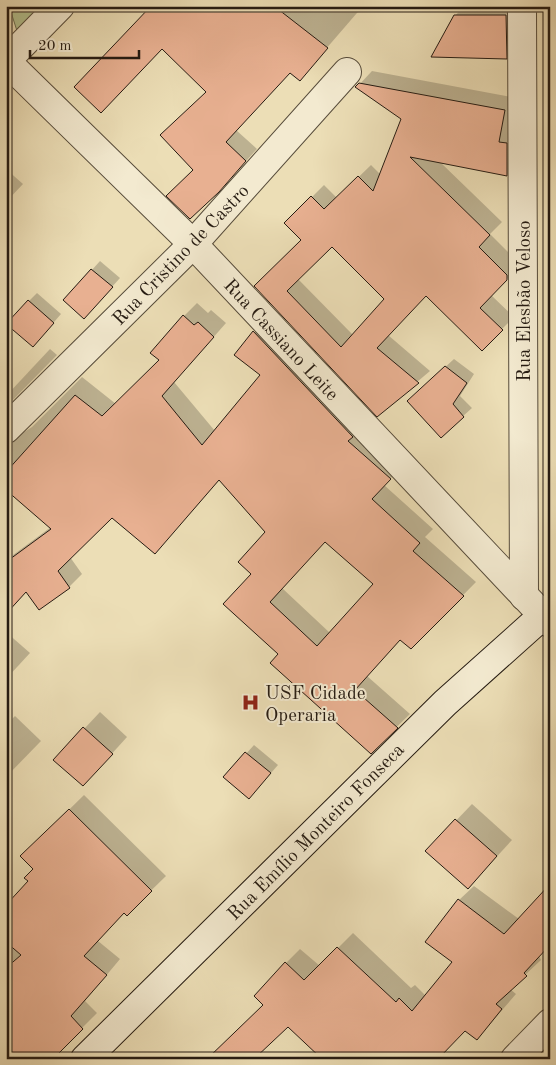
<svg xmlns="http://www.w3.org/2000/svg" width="556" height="1065" font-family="'Old Standard TT',serif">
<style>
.green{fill:#b5c290;stroke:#6d6e51}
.shadow{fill:#0003;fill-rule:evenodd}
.building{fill:#e8b091;stroke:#251b12;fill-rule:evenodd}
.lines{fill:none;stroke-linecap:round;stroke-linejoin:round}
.minor-casing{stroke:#574c3b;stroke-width:30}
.secondary-casing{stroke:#251b12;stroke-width:30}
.minor{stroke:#f3ead0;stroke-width:28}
.secondary{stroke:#f3ead0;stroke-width:28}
.labels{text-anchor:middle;stroke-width:4;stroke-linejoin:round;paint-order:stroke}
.street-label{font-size:19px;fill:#251b12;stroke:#f3ead0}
.poi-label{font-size:19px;fill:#251b12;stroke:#f3ead0;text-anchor:start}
</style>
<rect width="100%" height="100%" fill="#ecdeb6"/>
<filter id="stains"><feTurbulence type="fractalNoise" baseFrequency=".004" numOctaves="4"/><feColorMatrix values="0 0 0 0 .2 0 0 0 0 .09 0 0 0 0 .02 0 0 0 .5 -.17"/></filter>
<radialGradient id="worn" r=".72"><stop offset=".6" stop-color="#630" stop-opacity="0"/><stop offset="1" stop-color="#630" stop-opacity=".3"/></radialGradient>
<path class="green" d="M9 6H45L18 34Z"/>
<g class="shadow">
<path d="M139 6H363L300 79 290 71 236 130 257 149 230 179 194 170 207 92 162 47 145 14Z"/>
<path d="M453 6H521V43L506 58 455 16 462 8Z"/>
<path d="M372 71 517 98 519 163 507 175 439 161 502 222 490 234 519 263V267L491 295 514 317 482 349 427 294 388 335 430 371 378 415 256 286 303 239 286 223 324 185 337 198 371 165 381 175 403 119 357 87ZM332 245 386 299 353 335 298 279Z"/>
<path d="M6 169 23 184 6 202Z"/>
<path d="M100 261 120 278 92 309 65 300Z"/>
<path d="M37 293 61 314 41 337 29 301Z"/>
<path d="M197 303 208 313 211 310 226 323 174 382 215 431 262 375 236 355 267 319 403 466 384 485 433 529 425 537 476 582 411 648 401 639 367 676 410 714 371 752 280 654 253 573 267 532 220 479 155 553 112 516 70 557 82 574 69 587 26 591 6 613V556L9 558 51 527 6 488V424L15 431 24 432 32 427 82 377 116 404 160 360 184 316ZM325 541 375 584 330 633 282 588Z"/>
<path d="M50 349 57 355 6 407V396Z"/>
<path d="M454 359 474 374 460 396 472 408 441 436 417 393Z"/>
<path d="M6 632 30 653 6 679Z"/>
<path d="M100 712 127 737 98 769 55 760Z"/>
<path d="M15 716 41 741 6 777V725Z"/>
<path d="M254 745 278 765 257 789 225 777Z"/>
<path d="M84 795 166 876 127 914 125 912 98 941 120 959 85 1001 97 1013 51 1059H6V907L30 881 35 869 22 856Z"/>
<path d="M472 804 512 840 468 888 427 851Z"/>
<path d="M474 886 519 919 541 960 510 989 516 994 477 1039 465 1030 288 1025 259 1052 265 1059H213L265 1005 286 963 300 949 320 966 353 933 411 988 415 985 426 996 453 962 459 900Z"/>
</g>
<g class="building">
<path d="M151 6H274L328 48 300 81 290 73 226 142 246 161 219 192 190 219 166 196 193 170 160 135 206 92 162 49 101 113 74 87Z"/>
<path d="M454 15H506L507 59 431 57Z"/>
<path d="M359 83 505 110 499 142 507 143V176L410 157 490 235 479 247 507 275V280L480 308 503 330 482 351 426 296 377 348 419 383 377 417 254 286 301 240 284 223 311 196 324 209 358 176 373 191 401 119 355 87ZM332 247 384 299 341 347 287 291Z"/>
<path d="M91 269 113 287 84 319 63 300Z"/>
<path d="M28 300 54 323 33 347 6 324Z"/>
<path d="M183 315 194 325 198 322 214 337 162 396 202 445 260 375 234 355 253 331 353 437 348 441 391 479 372 499 420 543 413 551 464 596 411 649 400 640 355 690 398 728 371 754 270 663 278 654 223 604 251 574 238 562 265 532 219 480 155 554 112 518 58 571 70 588 39 610 26 592 6 614V562L51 529 6 490V472L75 395 102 416 159 360 150 353ZM325 542 373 584 317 646 270 602Z"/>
<path d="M445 366 467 383 453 404 464 417 441 438 407 401Z"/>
<path d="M83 727 113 754 83 786 53 760Z"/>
<path d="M245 752 271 773 249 799 223 777Z"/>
<path d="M69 809 152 891 127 916 124 913 84 956 107 975 71 1016 83 1029 53 1059H6V968L21 955 6 942V905L28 881 24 878 33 869 20 856Z"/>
<path d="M455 819 497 856 468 889 425 851Z"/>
<path d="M550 884V945L524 973 527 976 496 1004 502 1009 477 1040 465 1031 438 1059H322L288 1027 254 1059H207L263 1005 254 996 285 962 304 980 337 947 396 1002 399 998 412 1011 452 962 425 942 458 899 504 934Z"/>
</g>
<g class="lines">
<defs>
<g id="minor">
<path d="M522 6 524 596"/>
<path d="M6 61 193 244 550 623"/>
<path d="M6 61 60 6"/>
<path d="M6 429 193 244 347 72"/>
<path d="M515 1059 550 1023"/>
</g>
<path id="secondary" d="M85 1059 445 703 550 609"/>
</defs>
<use href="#minor" class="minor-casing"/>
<use href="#secondary" class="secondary-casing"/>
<use href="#minor" class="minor"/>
<use href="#secondary" class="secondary"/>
</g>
<defs>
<symbol id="hospital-bare" viewBox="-9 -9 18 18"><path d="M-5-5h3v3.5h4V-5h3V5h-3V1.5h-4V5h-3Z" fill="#8f2418" stroke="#f3ead0" stroke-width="2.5" paint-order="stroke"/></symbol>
</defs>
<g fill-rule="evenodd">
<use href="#hospital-bare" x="238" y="690" width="25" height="25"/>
</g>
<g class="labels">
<g class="street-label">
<text transform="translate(180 254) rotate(-46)" y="7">Rua Cristino de Castro</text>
<text transform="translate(523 301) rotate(-90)" y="7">Rua Elesbão Veloso</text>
<text transform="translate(282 339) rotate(47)" y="7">Rua Cassiano Leite</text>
<text transform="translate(315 831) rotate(-45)" y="7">Rua Emílio Monteiro Fonseca</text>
</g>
<g class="poi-label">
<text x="265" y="699">USF Cidade<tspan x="265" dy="22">Operaria</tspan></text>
</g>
</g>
<rect width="556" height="1065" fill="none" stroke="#ecdeb6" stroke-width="25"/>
<rect x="8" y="8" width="541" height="1050" fill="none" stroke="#251b12" stroke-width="2.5"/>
<rect x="12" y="12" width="531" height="1040" fill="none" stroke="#251b12"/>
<path d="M30 50v8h109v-8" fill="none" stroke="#251b12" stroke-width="2.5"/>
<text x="38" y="50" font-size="15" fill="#251b12" stroke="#f3ead0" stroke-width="4" paint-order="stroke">20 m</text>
<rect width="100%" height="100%" filter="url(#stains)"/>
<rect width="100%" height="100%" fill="url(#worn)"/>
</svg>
